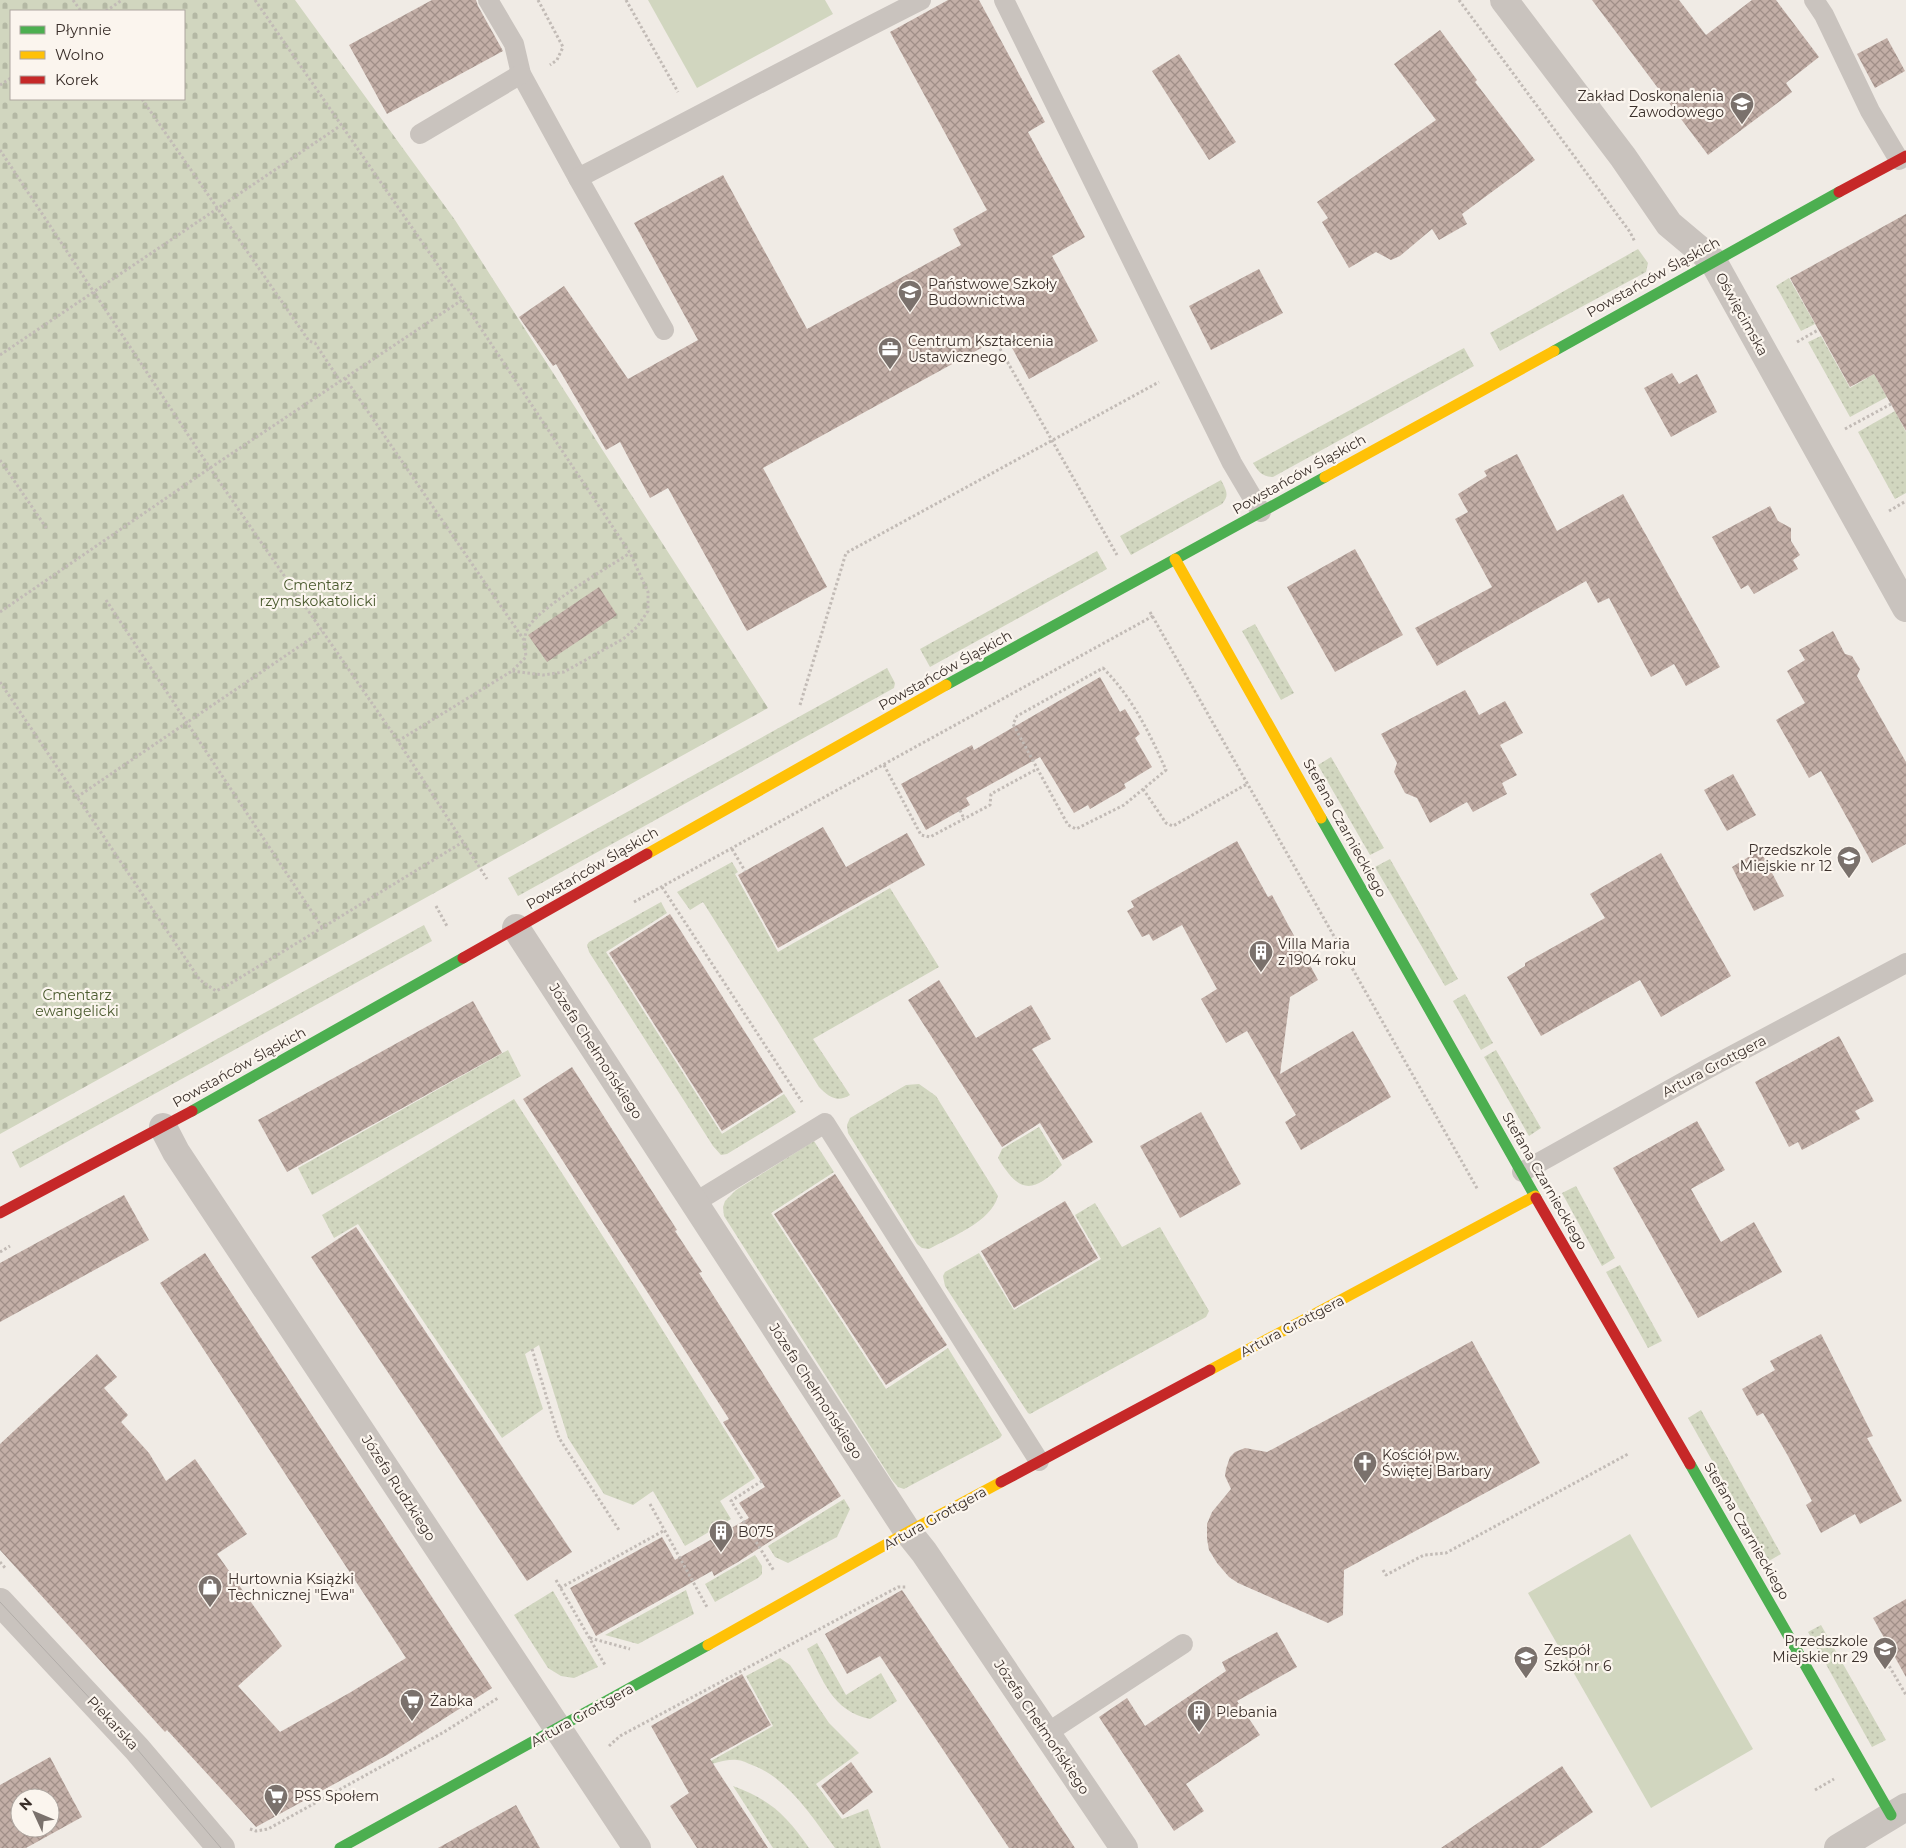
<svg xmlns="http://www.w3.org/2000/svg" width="1906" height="1848" font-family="Montserrat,sans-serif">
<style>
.green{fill:url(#green-dots)}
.cemetery{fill:url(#cemetery-stones);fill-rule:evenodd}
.pitch{fill:#d1d6bf}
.building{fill:url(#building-cross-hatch);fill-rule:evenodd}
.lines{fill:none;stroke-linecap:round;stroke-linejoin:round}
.path{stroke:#c2bbb6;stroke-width:3;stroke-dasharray:2.5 2.5;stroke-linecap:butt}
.lane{stroke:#c9c3be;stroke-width:20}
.street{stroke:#c9c3be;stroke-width:28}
.fast{stroke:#4caf50;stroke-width:11}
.slow{stroke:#ffc107;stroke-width:11}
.jam{stroke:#c62828;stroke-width:11}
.tram{stroke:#b1aca8;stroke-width:1}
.labels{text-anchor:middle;stroke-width:4.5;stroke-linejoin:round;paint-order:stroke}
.poi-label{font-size:14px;fill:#3b302b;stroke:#fbf5ee;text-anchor:start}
.street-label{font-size:14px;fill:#3b302b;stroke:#fbf5ee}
.park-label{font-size:14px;fill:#4a5a2e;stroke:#fbf5ee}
</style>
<defs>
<pattern id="green-dots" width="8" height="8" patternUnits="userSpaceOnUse" patternTransform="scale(1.25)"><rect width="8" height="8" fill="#d1d6bf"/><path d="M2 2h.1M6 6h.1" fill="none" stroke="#b4b8a4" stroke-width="1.8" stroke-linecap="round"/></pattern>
<pattern id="cemetery-stones" width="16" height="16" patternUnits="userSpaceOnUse" patternTransform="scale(1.25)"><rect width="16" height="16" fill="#d1d6bf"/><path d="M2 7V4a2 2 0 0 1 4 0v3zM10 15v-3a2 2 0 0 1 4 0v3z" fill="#b4b8a4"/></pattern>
<pattern id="building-cross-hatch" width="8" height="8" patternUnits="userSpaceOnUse" patternTransform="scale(1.25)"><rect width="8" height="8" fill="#c3afa7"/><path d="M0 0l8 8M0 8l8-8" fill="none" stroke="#a08f88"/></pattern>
</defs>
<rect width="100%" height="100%" fill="#f0ebe5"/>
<g class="green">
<path d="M1638 249 1648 263 1646 272 1500 351 1490 333Z"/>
<path d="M1789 278 1815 324 1801 331 1776 286Z"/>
<path d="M1821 336 1850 388 1874 374 1887 397 1850 417 1808 342Z"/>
<path d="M1464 348 1474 366 1273 477C1262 476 1259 473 1253 463Z"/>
<path d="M1895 411 1906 432V493L1895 499 1858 432Z"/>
<path d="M1221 480C1226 490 1230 495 1222 504L1131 555 1120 536Z"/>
<path d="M1097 551 1107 569 930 667 920 649Z"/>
<path d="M1255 624 1294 693 1281 700 1242 631Z"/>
<path d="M887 668 895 683 894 688 518 896 508 878Z"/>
<path d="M1331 757 1384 848 1370 855 1318 765Z"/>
<path d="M1390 859 1458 979 1445 986 1375 867Z"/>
<path d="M732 862 738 872 735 874 778 952 890 888 939 967 813 1039 850 1095C837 1103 829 1097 819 1087L703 902 690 910 677 892Z"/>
<path d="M661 902 667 913 606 952 722 1134 784 1094 796 1112 727 1154 721 1155 713 1146 589 952 587 945 589 942Z"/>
<path d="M424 925 432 941 20 1168 12 1152Z"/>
<path d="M1465 994 1493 1043 1481 1050 1453 1001Z"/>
<path d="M508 1050 521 1076 312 1195 298 1168Z"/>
<path d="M1496 1050 1541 1128 1529 1136 1484 1057Z"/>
<path d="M919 1084 936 1096 998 1196C991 1222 951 1237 929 1249L922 1248 917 1244 848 1133 847 1125 850 1118 906 1085Z"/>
<path d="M514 1099 635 1286 755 1478 720 1501 731 1519 685 1546 653 1491 633 1505 604 1494 568 1438 539 1345 525 1354 543 1409 502 1438 358 1224 334 1238 322 1215Z"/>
<path d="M1039 1127 1062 1165C1033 1193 1020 1195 998 1158L1002 1149Z"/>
<path d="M814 1141 834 1172 771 1213 886 1389 948 1348 1002 1435 1000 1438 904 1489 898 1487 892 1480 724 1216 723 1207 725 1201 736 1190Z"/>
<path d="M1576 1186 1615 1258 1602 1266 1562 1193Z"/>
<path d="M1095 1203 1122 1247 1160 1227 1209 1311 1206 1317 1030 1414 1028 1413 945 1286 943 1276 945 1272 979 1253 1014 1310 1101 1259 1075 1215Z"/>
<path d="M1620 1265 1662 1341 1648 1348 1606 1272Z"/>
<path d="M1701 1410 1781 1554 1769 1561 1688 1418Z"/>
<path d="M844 1499 850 1509 837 1537 788 1563 775 1557 768 1546Z"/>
<path d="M755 1555 762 1566V1574L758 1578 715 1602 705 1584Z"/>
<path d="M686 1590 694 1614 638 1644 605 1635Z"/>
<path d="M553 1591 598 1667 574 1678 561 1676 548 1668 514 1615Z"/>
<path d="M1821 1625 1886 1740 1872 1747 1808 1632Z"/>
<path d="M817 1643 846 1695 881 1673 897 1701 870 1719C832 1711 823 1680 807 1649Z"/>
<path d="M780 1658 790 1665 829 1723 859 1753 816 1784 842 1819 868 1809 881 1848H835C812 1817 789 1779 752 1765 747 1763 742 1760 737 1760 725 1759 714 1763 704 1768L702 1766 773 1726 746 1676Z"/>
<path d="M733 1786C771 1800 786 1815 809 1848H773Z"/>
</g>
<path class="cemetery" d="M0 0H295L455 220 768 708 0 1134ZM11 11H184V99H11Z"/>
<g class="pitch">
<path d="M648 0H825L833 14 697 88Z"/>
<path d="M1630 1534 1753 1749 1651 1808 1528 1593Z"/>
</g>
<g class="building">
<path d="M432 0H476L478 6 503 51 387 114 349 45Z"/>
<path d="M948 0H979L1045 122 1028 132 1085 237 1052 256 1098 341 1029 379 1005 335 763 468 827 587 747 631 668 488 650 498 620 442 606 450 556 364 553 366 519 317 564 286 628 379 698 340 634 223 723 175 807 329 961 245 953 229 987 210 890 32Z"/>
<path d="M1592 0H1679L1706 35 1752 0H1776L1819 57 1786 83 1792 92 1708 155Z"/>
<path d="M1440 30 1477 80 1475 82 1535 160 1462 214 1467 224 1439 240 1432 229 1400 256 1391 260 1376 252 1349 268 1322 222 1328 218 1317 202 1436 120 1394 64Z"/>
<path d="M1887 38 1905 71 1875 88 1857 54Z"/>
<path d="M1179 54 1236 142 1209 160 1152 71Z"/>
<path d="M1906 214V431L1874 374 1850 387 1790 278Z"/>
<path d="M1259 269 1283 313 1211 350 1189 306Z"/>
<path d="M1672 373 1679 384 1697 374 1717 412 1671 437 1644 388Z"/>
<path d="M1517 454 1557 531 1623 494 1720 667 1686 686 1674 664 1651 677 1609 598 1598 603 1586 581 1437 666 1415 628 1492 587 1455 519 1468 512 1458 494 1487 476 1484 471Z"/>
<path d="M1770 506 1778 521 1791 528V541L1800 555 1793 560 1798 569 1754 594 1748 585 1741 589 1712 537Z"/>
<path d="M1355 549 1403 635 1335 672 1287 587Z"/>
<path d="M599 587 617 615 547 662 528 635Z"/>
<path d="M1833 631 1845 654 1852 656 1860 669 1857 676 1906 762V844L1872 863 1821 771 1809 778 1776 720 1805 703 1787 671 1805 660 1799 650Z"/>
<path d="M1100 677 1120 712 1125 709 1140 734 1135 738 1152 767 1124 784 1126 788 1090 809 1088 805 1074 813 1040 757 966 798 970 805 926 830 901 784 972 745 974 750Z"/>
<path d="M1465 690 1479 715 1505 701 1523 733 1500 745 1517 775 1502 783 1507 794 1473 812 1467 802 1430 823 1417 798 1405 793 1394 772 1397 763 1381 734Z"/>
<path d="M1733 774 1756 815 1727 831 1704 790Z"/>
<path d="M823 827 846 867 907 833 925 865 778 948 738 875Z"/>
<path d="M1237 841 1268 897 1272 895 1318 980 1290 997 1280 1074 1353 1031 1391 1097 1301 1150 1285 1122 1296 1115 1247 1031 1226 1043 1201 999 1217 989 1182 925 1153 941 1149 934 1142 937 1127 911 1134 907 1131 901Z"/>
<path d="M1760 850 1784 896 1754 911 1732 867Z"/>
<path d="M1661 853 1731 976 1661 1017 1640 980 1541 1036 1507 977 1525 966V963L1605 918 1590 894Z"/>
<path d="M670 914 783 1092 722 1131 609 953Z"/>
<path d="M939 980 976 1038 1031 1005 1051 1039 1032 1049 1093 1142 1063 1160 1040 1123 1002 1147 908 1000Z"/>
<path d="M473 1001 502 1053 287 1172 258 1120Z"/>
<path d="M1839 1036 1874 1101 1855 1111 1860 1119 1802 1150 1798 1142 1789 1147 1755 1082Z"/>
<path d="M572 1067 677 1230 675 1231 702 1272 699 1273 841 1496 738 1562 714 1576 712 1571 596 1636 570 1588 662 1537 675 1560 749 1518 739 1503 765 1487 723 1422 729 1419 523 1099Z"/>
<path d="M1201 1112 1241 1184 1180 1218 1140 1146Z"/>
<path d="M1697 1121 1725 1170 1691 1189 1721 1242 1754 1222 1782 1272 1698 1318 1613 1168Z"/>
<path d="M835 1174 947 1345 886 1385 774 1214Z"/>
<path d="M124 1195 149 1240 0 1322V1263Z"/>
<path d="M1065 1201 1098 1258 1014 1308 981 1251Z"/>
<path d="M356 1227 572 1552 527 1581 311 1257Z"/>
<path d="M205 1253 492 1688 387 1755 256 1827 167 1730 165 1732 0 1550V1444L97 1354 117 1377 104 1388 128 1415 121 1422 149 1453 166 1481 195 1459 247 1534 217 1554 282 1646 238 1686 280 1732 351 1692 406 1658 160 1283Z"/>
<path d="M1821 1334 1873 1436 1867 1438 1902 1501 1860 1524 1855 1514 1821 1533 1806 1505 1812 1501 1788 1456 1763 1413 1757 1416 1742 1389 1775 1370 1770 1361Z"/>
<path d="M1472 1341 1540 1463 1344 1570 1343 1615 1328 1623 1238 1583 1229 1577 1217 1563 1209 1550 1207 1539V1524L1212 1512 1231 1489 1225 1476 1226 1469 1230 1457 1235 1452 1245 1448 1267 1452Z"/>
<path d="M902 1590 988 1717 1075 1848H1009L880 1656 847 1674 825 1634Z"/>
<path d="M1906 1599V1677L1873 1618Z"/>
<path d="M1277 1632 1297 1667 1237 1701 1260 1735 1186 1784 1204 1811 1174 1831 1099 1717 1127 1698 1145 1726 1226 1671 1222 1662Z"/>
<path d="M742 1674 771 1725 710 1759 768 1848H697L670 1806 689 1793 651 1726Z"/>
<path d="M50 1757 82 1817 26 1848H0V1785ZM20 1798H50V1828H20Z"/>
<path d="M851 1762 873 1792 843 1815 821 1786Z"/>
<path d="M1562 1766 1593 1812 1540 1848H1441Z"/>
<path d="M516 1805 540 1848H438Z"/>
</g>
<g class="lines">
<g class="path">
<path d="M73 0 81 11"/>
<path d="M255 0 462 300 630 553 648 592V611L637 627 623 639 564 672 543 675 512 671"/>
<path d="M538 0 563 47 557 60 550 65"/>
<path d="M626 0 678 92"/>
<path d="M1459 0 1630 232 1635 242"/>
<path d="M106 11 122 0"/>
<path d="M0 85 11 78"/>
<path d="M142 99 309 341 315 343 340 381"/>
<path d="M0 150 210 468 398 741 487 879"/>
<path d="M995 340 1117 555"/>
<path d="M1797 342 1818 330"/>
<path d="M0 355 340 126"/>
<path d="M345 378 524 640"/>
<path d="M1845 429 1891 404"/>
<path d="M0 460 47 529"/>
<path d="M1889 511 1906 501"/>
<path d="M106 600 322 927"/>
<path d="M0 612 210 468 462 300"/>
<path d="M1150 612 1478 1190"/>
<path d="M1103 668C1132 697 1149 732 1166 770L1124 805 1076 829 1068 825 1013 724 1017 716Z"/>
<path d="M0 682 200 980 216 991 228 985 463 842"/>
<path d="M800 705 846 553 1159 382"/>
<path d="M398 741 512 671 526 657C525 647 523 639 527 630 534 610 609 567 630 553"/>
<path d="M884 765 921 835 930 837 990 805 991 794 1037 769"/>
<path d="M1143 789 1166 823 1173 826 1247 784"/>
<path d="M77 797 322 631"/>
<path d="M960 810 964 819"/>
<path d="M732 849 745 871"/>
<path d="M662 887 802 1102"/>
<path d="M634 902 1153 616"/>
<path d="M436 906 448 928"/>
<path d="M0 1252 10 1246"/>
<path d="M532 1349 559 1438 619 1530"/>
<path d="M762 1481 731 1501 774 1571"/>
<path d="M650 1504 707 1607"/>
<path d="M0 1562 6 1569"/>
<path d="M1383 1570 1386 1575 1424 1555 1446 1553 1628 1454"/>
<path d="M556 1580 605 1665"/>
<path d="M560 1588 665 1530"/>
<path d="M590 1638 630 1649"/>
<path d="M1892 1652 1884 1657 1906 1695"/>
<path d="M609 1746 620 1736 898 1587H906"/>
<path d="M1815 1790 1834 1779"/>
<path d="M250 1829 256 1831 268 1829 444 1732 498 1698"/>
</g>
<g class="lane">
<path d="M488 0 514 44 521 74 578 178"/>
<path d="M1004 0 1232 463 1261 512"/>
<path d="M1814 0 1824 15 1870 111 1899 160"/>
<path d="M420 134 521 74"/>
<path d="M664 330 578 178C693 119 806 58 921 0"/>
<path d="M1522 1172 1707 1069 1906 963"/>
<path d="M694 1203 825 1123 1039 1461"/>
<path d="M1047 1733 1183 1644"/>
</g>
<g class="street">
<path d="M1504 0 1623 157 1669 224 1713 261 1906 608"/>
<path d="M516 928 908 1532 924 1552 1124 1848"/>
<path d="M163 1127 176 1152 637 1848"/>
<path d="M0 1602 137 1749 221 1848"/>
<path d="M1838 1848 1906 1807"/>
</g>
<g class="fast">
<path d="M1554 351 1839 192"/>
<path d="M946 685 1325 477"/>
<path d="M1321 818 1536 1198"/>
<path d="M192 1111 463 958"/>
<path d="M1690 1464 1891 1815"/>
<path d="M340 1848 708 1645"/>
</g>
<g class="slow">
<path d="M1325 477 1554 351"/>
<path d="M1175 559 1321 818"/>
<path d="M647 854 946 685"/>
<path d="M1210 1370 1535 1196"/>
<path d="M708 1645 908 1532 1001 1482"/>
</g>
<g class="jam">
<path d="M1839 192 1906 156"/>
<path d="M463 958 647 854"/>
<path d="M1536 1198 1690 1464"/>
<path d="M0 1213 192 1111"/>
<path d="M1001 1482 1210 1370"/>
</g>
<path class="tram" d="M0 1602 137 1749 221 1848"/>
</g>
<defs>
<symbol id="school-pin" viewBox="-11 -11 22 30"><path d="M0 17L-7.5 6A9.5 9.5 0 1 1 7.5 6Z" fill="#7a716c" stroke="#fbf5ee"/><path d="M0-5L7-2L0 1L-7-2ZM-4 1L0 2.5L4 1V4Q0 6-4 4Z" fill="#fff"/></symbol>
<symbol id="office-pin" viewBox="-11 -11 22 30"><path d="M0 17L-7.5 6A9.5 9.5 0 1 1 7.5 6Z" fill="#7a716c" stroke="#fbf5ee"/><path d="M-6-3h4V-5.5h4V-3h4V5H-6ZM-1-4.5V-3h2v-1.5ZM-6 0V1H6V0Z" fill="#fff"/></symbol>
<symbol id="building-pin" viewBox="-11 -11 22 30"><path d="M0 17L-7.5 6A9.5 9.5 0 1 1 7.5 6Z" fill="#7a716c" stroke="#fbf5ee"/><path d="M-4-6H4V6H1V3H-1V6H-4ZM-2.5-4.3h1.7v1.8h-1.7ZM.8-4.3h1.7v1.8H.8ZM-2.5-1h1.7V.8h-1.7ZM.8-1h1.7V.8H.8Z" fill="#fff"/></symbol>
<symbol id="church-pin" viewBox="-11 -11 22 30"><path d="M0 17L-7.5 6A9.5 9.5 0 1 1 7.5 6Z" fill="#7a716c" stroke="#fbf5ee"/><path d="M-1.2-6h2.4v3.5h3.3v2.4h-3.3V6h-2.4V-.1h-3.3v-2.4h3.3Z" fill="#fff"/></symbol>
<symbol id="shop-pin" viewBox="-11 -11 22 30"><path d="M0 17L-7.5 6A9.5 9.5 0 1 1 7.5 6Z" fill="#7a716c" stroke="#fbf5ee"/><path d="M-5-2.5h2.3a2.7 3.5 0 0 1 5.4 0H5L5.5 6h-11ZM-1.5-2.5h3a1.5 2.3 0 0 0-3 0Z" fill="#fff"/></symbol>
<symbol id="supermarket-pin" viewBox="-11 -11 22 30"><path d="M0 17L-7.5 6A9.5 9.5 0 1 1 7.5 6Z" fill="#7a716c" stroke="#fbf5ee"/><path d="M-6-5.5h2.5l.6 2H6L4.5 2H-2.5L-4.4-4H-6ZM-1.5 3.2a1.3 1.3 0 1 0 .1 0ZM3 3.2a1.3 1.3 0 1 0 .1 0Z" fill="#fff"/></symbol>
</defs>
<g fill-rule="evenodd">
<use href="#school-pin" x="1728" y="90" width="28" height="38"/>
<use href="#school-pin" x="896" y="278" width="28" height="38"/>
<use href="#office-pin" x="876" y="335" width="28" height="38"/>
<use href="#school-pin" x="1835" y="844" width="28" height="38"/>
<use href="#building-pin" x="1247" y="938" width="28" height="38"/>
<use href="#church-pin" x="1351" y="1449" width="28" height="38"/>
<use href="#building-pin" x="707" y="1518" width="28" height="38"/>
<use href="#shop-pin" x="196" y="1573" width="28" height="38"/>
<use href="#school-pin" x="1871" y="1635" width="28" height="38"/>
<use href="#school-pin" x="1512" y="1644" width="28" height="38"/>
<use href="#supermarket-pin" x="398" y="1687" width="28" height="38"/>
<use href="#building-pin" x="1185" y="1698" width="28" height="38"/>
<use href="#supermarket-pin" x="262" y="1782" width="28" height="38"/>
</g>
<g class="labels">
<g class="poi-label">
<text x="1724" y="101" text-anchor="end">Zakład Doskonalenia<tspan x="1724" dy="16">Zawodowego</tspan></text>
<text x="928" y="289">Państwowe Szkoły<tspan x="928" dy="16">Budownictwa</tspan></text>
<text x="908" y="346">Centrum Kształcenia<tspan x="908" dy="16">Ustawicznego</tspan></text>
<text x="1832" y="855" text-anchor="end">Przedszkole<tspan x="1832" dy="16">Miejskie nr 12</tspan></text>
<text x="1278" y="949">Villa Maria<tspan x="1278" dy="16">z 1904 roku</tspan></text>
<text x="1382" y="1460">Kościół pw.<tspan x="1382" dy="16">Świętej Barbary</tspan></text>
<text x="738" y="1537">B075</text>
<text x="228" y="1584">Hurtownia Książki<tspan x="228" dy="16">Technicznej "Ewa"</tspan></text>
<text x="1868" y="1646" text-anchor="end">Przedszkole<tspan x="1868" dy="16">Miejskie nr 29</tspan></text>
<text x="1544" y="1655">Zespół<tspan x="1544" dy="16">Szkół nr 6</tspan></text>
<text x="430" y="1706">Żabka</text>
<text x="1216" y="1717">Plebania</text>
<text x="294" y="1801">PSS Społem</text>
</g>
<g class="street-label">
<text transform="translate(1653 277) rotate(-29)" y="5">Powstańców Śląskich</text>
<text transform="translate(1742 314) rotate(61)" y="5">Oświęcimska</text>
<text transform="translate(1299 474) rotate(-29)" y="5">Powstańców Śląskich</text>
<text transform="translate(945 670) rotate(-29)" y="5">Powstańców Śląskich</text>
<text transform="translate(1345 828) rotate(61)" y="5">Stefana Czarnieckiego</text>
<text transform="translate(592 868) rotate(-30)" y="5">Powstańców Śląskich</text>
<text transform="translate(596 1051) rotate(57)" y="5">Józefa Chełmońskiego</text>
<text transform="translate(1714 1066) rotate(-28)" y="5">Artura Grottgera</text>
<text transform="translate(239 1067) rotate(-29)" y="5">Powstańców Śląskich</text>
<text transform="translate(1545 1181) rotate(60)" y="5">Stefana Czarnieckiego</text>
<text transform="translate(1292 1326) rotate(-28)" y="5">Artura Grottgera</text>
<text transform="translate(816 1391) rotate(57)" y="5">Józefa Chełmońskiego</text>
<text transform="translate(399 1488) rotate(57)" y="5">Józefa Rudzkiego</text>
<text transform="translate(935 1518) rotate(-29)" y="5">Artura Grottgera</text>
<text transform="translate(1747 1531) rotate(60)" y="5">Stefana Czarnieckiego</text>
<text transform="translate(582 1715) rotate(-29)" y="5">Artura Grottgera</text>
<text transform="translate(113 1723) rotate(47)" y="5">Piekarska</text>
<text transform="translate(1042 1727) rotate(56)" y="5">Józefa Chełmońskiego</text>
</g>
<g class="park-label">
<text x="318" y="590">Cmentarz<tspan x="318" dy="16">rzymskokatolicki</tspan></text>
<text x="77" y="1000">Cmentarz<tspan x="77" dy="16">ewangelicki</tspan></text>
</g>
</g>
<rect x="10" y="10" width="175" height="90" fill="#fbf5ee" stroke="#aea6a0"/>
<rect x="20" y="26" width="25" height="8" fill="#4caf50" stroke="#aea6a0"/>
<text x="55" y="35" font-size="15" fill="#3b302b">Płynnie</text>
<rect x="20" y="51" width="25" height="8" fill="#ffc107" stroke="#aea6a0"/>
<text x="55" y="60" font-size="15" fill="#3b302b">Wolno</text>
<rect x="20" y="76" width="25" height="8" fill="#c62828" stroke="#aea6a0"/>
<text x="55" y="85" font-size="15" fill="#3b302b">Korek</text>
<g transform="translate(35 1813) rotate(314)"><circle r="24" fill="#fbf5ee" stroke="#aea6a0"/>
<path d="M0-4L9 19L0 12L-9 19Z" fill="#7a716c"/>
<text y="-8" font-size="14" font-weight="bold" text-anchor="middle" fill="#3b302b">N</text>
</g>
</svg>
